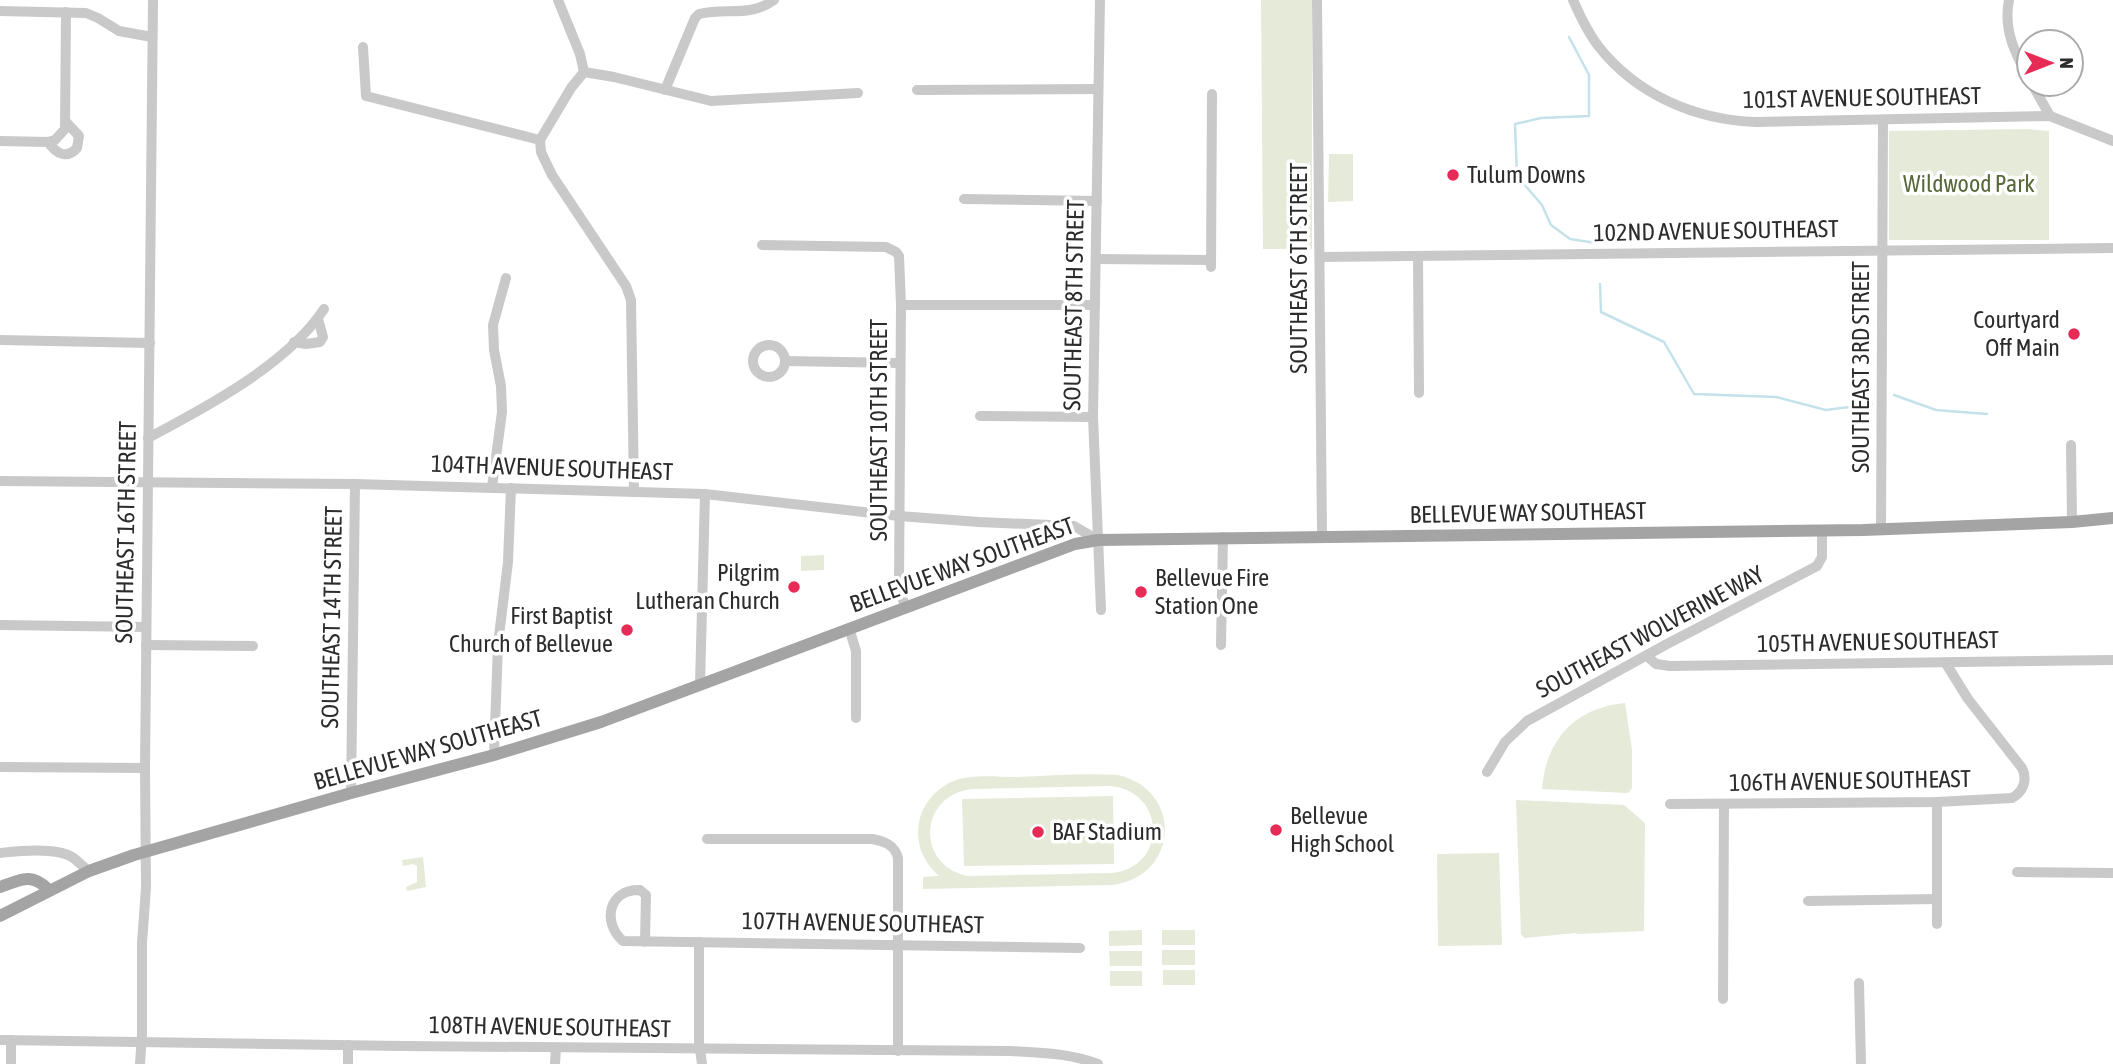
<svg xmlns="http://www.w3.org/2000/svg" width="2113" height="1064" font-family="'Asap Condensed',sans-serif">
<style>
.green{fill:#e5ead9;fill-rule:evenodd}
.lines{fill:none;stroke-linecap:round;stroke-linejoin:round}
.stream{stroke:#c5e2eb;stroke-width:2.5}
.minor{stroke:#c9c9c9;stroke-width:10}
.major{stroke:#a4a4a4;stroke-width:12}
.poi-dot{fill:#e62b57;stroke:#fff;stroke-width:2.5}
.labels{text-anchor:middle;stroke-width:7;stroke-linejoin:round;paint-order:stroke}
.street-label{font-size:24px;fill:#2c2c2c;stroke:#fff}
.poi-label{font-size:24px;fill:#2c2c2c;stroke:#fff;text-anchor:start}
.park-label{font-size:24px;fill:#57683a;stroke:#fff}
</style>
<rect width="100%" height="100%" fill="#fff"/>
<g class="green">
<path d="M1261 0H1312V249H1263Z"/>
<path d="M2028 129 2049 131V240H1889V131Z"/>
<path d="M1329 154H1353V201L1328 202Z"/>
<path d="M824 555V570L801 571V556Z"/>
<path d="M1625 703 1632 750V788L1628 793 1542 789C1546 739 1575 708 1625 703Z"/>
<path d="M1118 775C1184 790 1179 878 1111 885L923 889V877L939 876C924 863 915 844 919 823 922 804 937 787 956 780 974 774 996 777 1015 777 1049 776 1083 773 1118 775ZM1109 786C1167 790 1168 868 1111 873L967 876C915 864 919 795 972 789Z"/>
<path d="M1113 796 1114 864 964 866 962 799Z"/>
<path d="M1516 800 1624 805 1645 823 1644 931 1577 934 1576 933 1524 938 1521 934Z"/>
<path d="M1499 853 1502 945 1438 946 1437 854Z"/>
<path d="M423 857 426 887 407 891 406 887 417 882V866L413 864 403 866 402 860Z"/>
<path d="M1142 930V945L1109 946V931Z"/>
<rect x="1162" y="930" width="33" height="15"/>
<rect x="1162" y="950" width="33" height="15"/>
<path d="M1109 951H1142V966H1110Z"/>
<rect x="1163" y="970" width="32" height="15"/>
<rect x="1110" y="971" width="32" height="15"/>
</g>
<g class="lines">
<g class="stream">
<path d="M1569 37 1589 75V116L1541 118 1515 124 1517 176 1542 205 1551 225 1570 239 1596 243"/>
<path d="M1600 284 1601 312 1664 342 1694 394 1776 397 1826 410 1872 404"/>
<path d="M1894 395 1936 410 1987 414"/>
</g>
<g class="minor">
<path d="M558 0 580 54 584 72"/>
<path d="M1100 0 1093 417 1101 610"/>
<path d="M1317 0 1322 536"/>
<path d="M1573 0C1580 16 1588 33 1599 47 1637 95 1696 120 1756 122L2050 116 2113 141"/>
<path d="M2009 0C2003 30 2015 53 2029 79"/>
<path d="M0 11 86 13 98 18 119 31 152 37"/>
<path d="M363 47 366 96 540 140 541 152 552 175 626 286 631 300 634 492"/>
<path d="M584 72 614 77 711 101 858 93"/>
<path d="M2032 84 2050 116"/>
<path d="M665 90 695 18 699 14C726 7 749 18 774 0"/>
<path d="M917 90 1098 89"/>
<path d="M540 140 571 88 584 72"/>
<path d="M0 141 48 142 55 140 65 129 66 12"/>
<path d="M48 142C56 153 66 160 77 148L79 136 65 121"/>
<path d="M964 199 1097 201"/>
<path d="M762 245 886 247 896 252 899 256 901 305 899 583 901 595 906 608"/>
<path d="M1418 256 1419 393"/>
<path d="M1320 257 2113 248"/>
<path d="M1096 259 1211 260"/>
<path d="M1211 267 1212 94"/>
<path d="M901 305H1095"/>
<path d="M0 340 150 343"/>
<path d="M294 342 306 344 320 342 323 337 318 319"/>
<circle cx="769" cy="361" r="16"/>
<path d="M785 361 900 363"/>
<path d="M980 416 1093 417"/>
<path d="M148 438C205 408 288 364 324 309"/>
<path d="M2071 445 2072 522"/>
<path d="M0 481 355 484 705 494 899 516 979 522 1074 526 1098 540"/>
<path d="M492 487 502 412 501 386 494 350 493 325 506 278"/>
<path d="M1881 530 1883 120"/>
<path d="M0 625 146 627"/>
<path d="M849 628 856 651V718"/>
<path d="M146 645 253 646"/>
<path d="M1221 645 1223 537"/>
<path d="M1647 656 1656 664 1670 666 2113 660"/>
<path d="M700 685 705 494"/>
<path d="M494 755 498 644 508 562 511 488"/>
<path d="M0 767 145 768"/>
<path d="M1487 772 1505 742 1527 721 1667 644 1817 566 1822 557V531"/>
<path d="M351 793 355 484"/>
<path d="M1670 804 1937 802 2012 798C2023 792 2028 780 2022 768L1968 699 1945 662"/>
<path d="M707 839H872C884 841 895 845 898 858V1051"/>
<path d="M0 853C19 851 55 847 72 857 78 861 83 867 89 871"/>
<path d="M2017 872 2113 873"/>
<path d="M1808 901 1937 899"/>
<path d="M1937 924V802"/>
<path d="M645 942 646 895 640 890C608 889 602 923 623 941 775 944 928 945 1080 948"/>
<path d="M699 942V1042L702 1064"/>
<path d="M1859 983 1861 1064"/>
<path d="M1723 999 1724 804"/>
<path d="M0 1040 402 1046 1011 1051C1041 1053 1069 1053 1098 1064"/>
<path d="M11 1064V1040"/>
<path d="M140 1064 142 1034V943L146 888 145 768 153 0"/>
<path d="M348 1064V1045"/>
<path d="M555 1064 556 1048"/>
</g>
<g class="major">
<path d="M0 887C21 880 31 872 49 890"/>
<path d="M0 916 89 871 134 855 351 793 494 755 601 722 1075 544 1098 540 1863 530 2072 522 2113 518"/>
</g>
</g>
<g class="poi-dot">
<circle cx="1453" cy="175" r="7"/>
<circle cx="2074" cy="334" r="7"/>
<circle cx="794" cy="587" r="7"/>
<circle cx="1141" cy="592" r="7"/>
<circle cx="627" cy="630" r="7"/>
<circle cx="1276" cy="830" r="7"/>
<circle cx="1038" cy="832" r="7"/>
</g>
<g class="labels">
<g class="street-label">
<text transform="translate(1862 98) rotate(-1)" y="8">101ST AVENUE SOUTHEAST</text>
<text transform="translate(1716 231) rotate(-1)" y="8">102ND AVENUE SOUTHEAST</text>
<text transform="translate(1299 268) rotate(-90)" y="8">SOUTHEAST 6TH STREET</text>
<text transform="translate(1074 305) rotate(-89)" y="8">SOUTHEAST 8TH STREET</text>
<text transform="translate(1861 367) rotate(-90)" y="8">SOUTHEAST 3RD STREET</text>
<text transform="translate(879 430) rotate(-90)" y="8">SOUTHEAST 10TH STREET</text>
<text transform="translate(552 468) rotate(2)" y="8">104TH AVENUE SOUTHEAST</text>
<text transform="translate(1528 513) rotate(-1)" y="8">BELLEVUE WAY SOUTHEAST</text>
<text transform="translate(126 532) rotate(-89)" y="8">SOUTHEAST 16TH STREET</text>
<text transform="translate(962 565) rotate(-20)" y="8">BELLEVUE WAY SOUTHEAST</text>
<text transform="translate(332 617) rotate(-89)" y="8">SOUTHEAST 14TH STREET</text>
<text transform="translate(1650 632) rotate(-28)" y="8">SOUTHEAST WOLVERINE WAY</text>
<text transform="translate(1878 642) rotate(-1)" y="8">105TH AVENUE SOUTHEAST</text>
<text transform="translate(428 750) rotate(-16)" y="8">BELLEVUE WAY SOUTHEAST</text>
<text transform="translate(1850 781) rotate(-1)" y="8">106TH AVENUE SOUTHEAST</text>
<text transform="translate(863 923) rotate(1)" y="8">107TH AVENUE SOUTHEAST</text>
<text transform="translate(550 1027) rotate(1)" y="8">108TH AVENUE SOUTHEAST</text>
</g>
<g class="poi-label">
<text x="1467" y="183">Tulum Downs</text>
<text x="2060" y="328" text-anchor="end">Courtyard<tspan x="2060" dy="28">Off Main</tspan></text>
<text x="780" y="581" text-anchor="end">Pilgrim<tspan x="780" dy="28">Lutheran Church</tspan></text>
<text x="1155" y="586">Bellevue Fire<tspan x="1155" dy="28">Station One</tspan></text>
<text x="613" y="624" text-anchor="end">First Baptist<tspan x="613" dy="28">Church of Bellevue</tspan></text>
<text x="1290" y="824">Bellevue<tspan x="1290" dy="28">High School</tspan></text>
<text x="1052" y="840">BAF Stadium</text>
</g>
<g class="park-label">
<text x="1969" y="192">Wildwood Park</text>
</g>
</g>
<g transform="translate(2050 63) rotate(90)"><circle r="33" fill="#ffffff" stroke="#ababab" stroke-width="2"/>
<path d="M0-5L12 26L0 18L-12 26Z" fill="#e62b57"/>
<text y="-10" font-size="19" font-weight="bold" text-anchor="middle" fill="#2c2c2c">N</text>
</g>
</svg>
